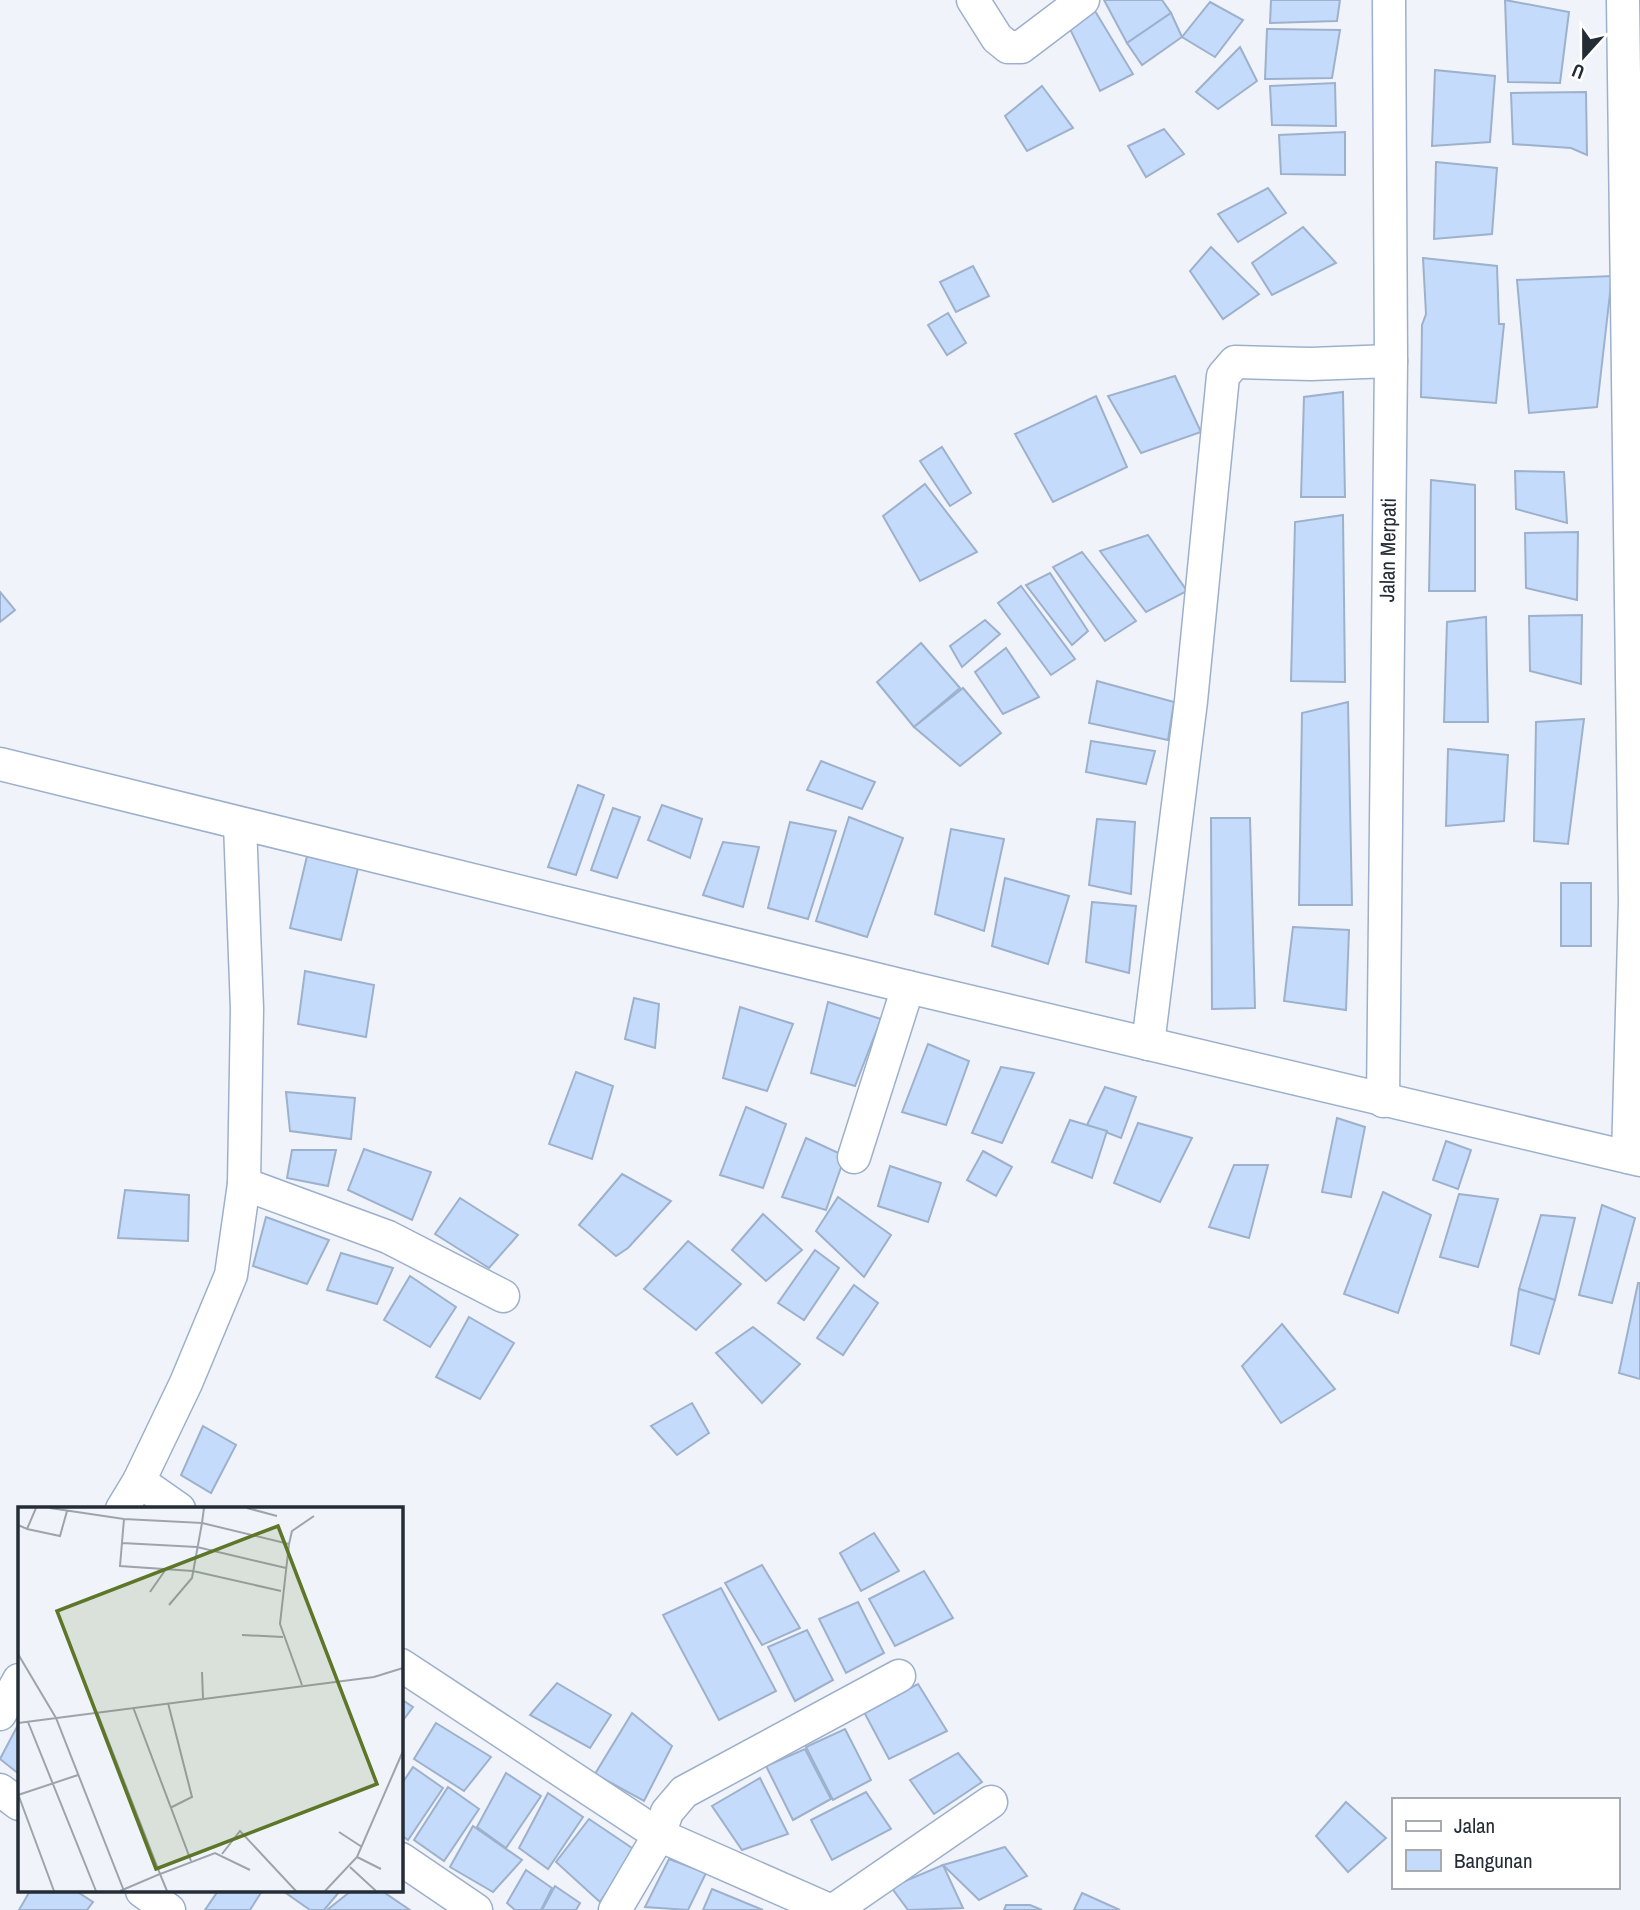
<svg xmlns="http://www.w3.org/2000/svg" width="1640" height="1910" font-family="'Archivo Narrow',sans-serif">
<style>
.building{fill:#c4dbfb;stroke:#9eb1cc;stroke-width:2}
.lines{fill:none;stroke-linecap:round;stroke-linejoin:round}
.street-casing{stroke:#9db0cb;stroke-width:35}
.street{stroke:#fff;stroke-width:32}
.labels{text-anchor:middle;stroke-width:5;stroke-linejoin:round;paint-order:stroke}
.street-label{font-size:21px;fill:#242c36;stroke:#fff}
.inset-road{fill:none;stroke:#9ea4ac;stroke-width:2}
.view{fill:#5d7628;fill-opacity:0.15;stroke:#5d7628;stroke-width:3.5}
.inset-edge{fill:none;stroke:#242c36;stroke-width:3.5}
</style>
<rect width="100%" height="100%" fill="#f0f4fa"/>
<g class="building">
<path d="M1104 0H1162L1171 13 1127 43Z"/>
<path d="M1271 0H1340L1337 21 1270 23Z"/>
<path d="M1505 0 1569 12 1560 83 1508 82Z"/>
<path d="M1210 2 1243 20 1215 57 1182 37Z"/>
<path d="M1095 11 1133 74 1100 91 1069 27Z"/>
<path d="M1171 13 1182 37 1142 65 1127 43Z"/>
<path d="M1267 29 1340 30 1332 78 1265 79Z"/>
<path d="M1240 47 1257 81 1218 109 1196 92Z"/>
<path d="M1435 70 1495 76 1490 142 1432 146Z"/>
<path d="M1335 83 1336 126 1272 125 1270 86Z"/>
<path d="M1042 86 1073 128 1027 151 1005 116Z"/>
<path d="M1586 92 1587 155 1571 148 1513 144 1511 93Z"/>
<path d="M1164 129 1184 154 1146 177 1128 146Z"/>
<path d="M1345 132V175L1281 174 1279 135Z"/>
<path d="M1436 162 1497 168 1492 234 1434 239Z"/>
<path d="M1268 188 1286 213 1238 242 1218 214Z"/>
<path d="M1303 227 1336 263 1272 295 1252 263Z"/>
<path d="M1211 247 1259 294 1223 319 1190 271Z"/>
<path d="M1423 258 1497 266 1499 324H1504L1496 403 1421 397 1422 325 1426 314Z"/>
<path d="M973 266 989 296 956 312 940 282Z"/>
<path d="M1612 276 1597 407 1529 413 1517 280Z"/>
<path d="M948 313 966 343 947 355 928 325Z"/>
<path d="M1175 376 1201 432 1141 453 1108 396Z"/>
<path d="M1343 392 1345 497H1301L1304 397Z"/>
<path d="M1096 396 1127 467 1053 502 1015 434Z"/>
<path d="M942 447 971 493 950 506 920 461Z"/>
<path d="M1515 471 1564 472 1567 523 1516 509Z"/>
<path d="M1431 480 1475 485V591H1429Z"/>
<path d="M925 484 977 552 920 581 883 516Z"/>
<path d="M1343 515 1345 682 1291 681 1295 522Z"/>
<path d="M1578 532 1577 600 1526 588 1525 533Z"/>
<path d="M1148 535 1187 591 1146 612 1100 551Z"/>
<path d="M1082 552 1136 621 1105 641 1053 567Z"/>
<path d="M1050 573 1088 631 1072 645 1026 585Z"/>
<path d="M1021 586 1075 659 1051 675 998 603Z"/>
<path d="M0 592 15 610 0 622Z"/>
<path d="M1582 615 1581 684 1530 671 1529 616Z"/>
<path d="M1486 617 1488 722H1444L1447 622Z"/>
<path d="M985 620 1000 634 962 667 950 646Z"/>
<path d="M921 643 960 688 914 727 877 682Z"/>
<path d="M1006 648 1039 697 1003 714 975 672Z"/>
<path d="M1097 681 1174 702 1168 740 1089 723Z"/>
<path d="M963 688 1001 733 960 766 914 727Z"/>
<path d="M1348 702 1352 905H1299L1302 713Z"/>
<path d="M1584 719 1568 844 1534 841 1536 722Z"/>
<path d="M1091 741 1155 751 1146 784 1086 772Z"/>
<path d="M1448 749 1508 755 1504 821 1446 826Z"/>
<path d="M821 761 875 782 862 809 807 790Z"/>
<path d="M578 785 604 795 576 875 548 867Z"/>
<path d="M662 805 702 819 690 858 648 840Z"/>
<path d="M613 808 640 817 617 878 591 870Z"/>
<path d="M849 817 903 838 867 937 816 921Z"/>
<path d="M1211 818H1250L1255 1008 1212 1009Z"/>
<path d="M1097 819 1135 822 1131 894 1089 885Z"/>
<path d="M790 822 836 831 808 919 768 908Z"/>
<path d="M951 829 1004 839 984 931 935 914Z"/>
<path d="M723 842 759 847 743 907 703 895Z"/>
<path d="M308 852 359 864 341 940 290 928Z"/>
<path d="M1005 878 1069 896 1048 964 992 946Z"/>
<rect x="1561" y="883" width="30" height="63"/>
<path d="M1092 902 1136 906 1129 973 1086 962Z"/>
<path d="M1293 927 1349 930 1346 1010 1284 1001Z"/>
<path d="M305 971 374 985 366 1037 298 1024Z"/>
<path d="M634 998 659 1004 655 1048 625 1039Z"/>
<path d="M828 1002 881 1019 855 1086 811 1073Z"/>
<path d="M740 1007 793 1024 767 1091 723 1078Z"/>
<path d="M928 1044 969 1061 946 1125 902 1112Z"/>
<path d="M1001 1067 1034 1073 1002 1143 972 1133Z"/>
<path d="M576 1072 613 1086 592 1159 549 1144Z"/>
<path d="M1105 1087 1136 1097 1121 1138 1087 1125Z"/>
<path d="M286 1092 355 1098 351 1139 290 1131Z"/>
<path d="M746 1107 786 1124 763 1188 720 1175Z"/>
<path d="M1337 1118 1365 1127 1351 1197 1322 1192Z"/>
<path d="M1070 1120 1107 1131 1092 1178 1052 1162Z"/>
<path d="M1138 1123 1192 1138 1160 1202 1114 1183Z"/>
<path d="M806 1138 845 1156 826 1210 782 1197Z"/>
<path d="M1446 1141 1471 1150 1458 1189 1433 1180Z"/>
<path d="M364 1149 431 1172 412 1220 348 1190Z"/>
<path d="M292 1150H336L328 1186 287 1178Z"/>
<path d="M983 1151 1012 1167 996 1196 967 1180Z"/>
<path d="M1234 1165H1268L1249 1238 1209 1227Z"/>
<path d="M890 1166 941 1183 928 1222 878 1206Z"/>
<path d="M622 1174 671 1201 628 1248 616 1256 579 1225Z"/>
<path d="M125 1190 189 1195 188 1241 118 1238Z"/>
<path d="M1383 1192 1431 1215 1398 1313 1344 1294Z"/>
<path d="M1459 1194 1498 1199 1478 1267 1440 1257Z"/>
<path d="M838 1197 891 1235 864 1277 816 1231Z"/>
<path d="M460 1198 518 1235 489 1268 435 1234Z"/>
<path d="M1602 1205 1635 1218 1612 1303 1579 1295Z"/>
<path d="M763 1214 802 1250 766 1281 732 1250Z"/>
<path d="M1541 1215 1575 1218 1555 1300 1519 1289Z"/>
<path d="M266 1217 329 1240 307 1284 253 1266Z"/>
<path d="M688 1241 741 1284 696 1330 644 1289Z"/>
<path d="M815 1250 839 1268 804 1320 778 1303Z"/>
<path d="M341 1253 393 1268 377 1304 327 1290Z"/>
<path d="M410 1276 456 1307 430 1347 384 1320Z"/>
<path d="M1638 1283H1640V1379L1619 1373Z"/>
<path d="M854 1285 878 1303 843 1355 817 1338Z"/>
<path d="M1519 1289 1555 1300 1539 1354 1511 1345Z"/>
<path d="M469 1317 514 1343 480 1399 436 1377Z"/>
<path d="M1282 1324 1335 1389 1281 1423 1242 1366Z"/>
<path d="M753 1327 800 1364 762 1403 716 1353Z"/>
<path d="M692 1403 709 1433 677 1455 651 1426Z"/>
<path d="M203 1426 236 1445 211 1493 181 1475Z"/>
<path d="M874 1533 899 1571 861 1591 840 1553Z"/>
<path d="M762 1565 800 1628 762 1645 725 1583Z"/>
<path d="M924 1571 953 1618 895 1646 869 1599Z"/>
<path d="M721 1588 776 1691 719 1720 663 1615Z"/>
<path d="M858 1602 884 1653 846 1673 819 1619Z"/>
<path d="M807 1630 833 1680 795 1701 768 1647Z"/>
<path d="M557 1683 611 1715 590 1748 530 1715Z"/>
<path d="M918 1684 947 1731 889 1759 864 1712Z"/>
<path d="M401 1699 413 1707 401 1723Z"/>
<path d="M632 1713 672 1746 644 1801 595 1774Z"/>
<path d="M19 1723V1774L0 1759Z"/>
<path d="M436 1723 491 1757 464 1791 414 1759Z"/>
<path d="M845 1729 871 1780 833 1800 806 1747Z"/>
<path d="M805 1749 831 1799 793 1820 766 1766Z"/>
<path d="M958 1753 982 1782 934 1814 910 1780Z"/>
<path d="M413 1767 443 1788 408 1840 401 1835V1785Z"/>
<path d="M506 1773 541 1796 506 1848 477 1827Z"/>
<path d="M760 1778 788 1834 742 1850 712 1806Z"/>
<path d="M448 1787 479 1809 444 1861 414 1840Z"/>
<path d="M866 1792 891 1829 832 1860 811 1820Z"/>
<path d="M548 1793 583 1817 548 1869 519 1848Z"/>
<path d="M1346 1802 1386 1838 1348 1872 1316 1836Z"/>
<path d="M589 1819 635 1850 600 1902 556 1862Z"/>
<path d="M473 1826 522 1860 493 1892 450 1867Z"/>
<path d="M1005 1847 1027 1876 979 1900 943 1865Z"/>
<path d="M669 1859 706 1873 688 1910 645 1907Z"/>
<path d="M943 1865 963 1908 908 1910 891 1887Z"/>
<path d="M526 1870 552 1888 541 1910H515L507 1903Z"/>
<path d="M555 1886 580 1903 576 1910H542Z"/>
<path d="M712 1889 763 1910H703Z"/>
<path d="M30 1891H76L93 1902 87 1910H19Z"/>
<path d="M218 1891H262L250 1910H205Z"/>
<path d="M283 1891H340L324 1910H310Z"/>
<path d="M351 1891H382L410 1910H327Z"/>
<path d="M1082 1893 1120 1910H1074Z"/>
<path d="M1006 1905H1030L1042 1910H1004Z"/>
</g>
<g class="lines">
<defs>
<g id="street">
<path d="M973 0 997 38 1008 47H1021L1083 0"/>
<path d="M1623 0 1635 902 1628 1157"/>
<path d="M0 764 908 987 1640 1160"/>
<path d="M1148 1044 1191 701 1223 376 1235 362 1311 364 1391 361"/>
<path d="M1383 1101 1391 361 1389 0"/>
<path d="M854 1157 908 987"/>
<path d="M244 1184 388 1237 503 1296"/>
<path d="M139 1481 179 1509"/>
<path d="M122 1509 139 1481 186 1383 231 1275 244 1184 247 1009 240 824"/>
<path d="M401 1665 659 1835 829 1910"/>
<path d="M0 1714 19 1680"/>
<path d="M0 1790 19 1804"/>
<path d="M401 1859 476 1910"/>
<path d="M142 1891 169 1910"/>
<path d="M615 1910 659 1835 667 1812 684 1792 899 1676"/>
<path d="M834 1910 991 1802"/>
</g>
</defs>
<use href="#street" class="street-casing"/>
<use href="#street" class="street"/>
</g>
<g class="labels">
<g class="street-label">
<text transform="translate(1388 550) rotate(-89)" y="7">Jalan Merpati</text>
</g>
</g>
<g transform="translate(18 1507)">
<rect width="385" height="385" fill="#f0f4fa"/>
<path class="inset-road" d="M32 1 106 12 184 16 186 1M229 1 259 9M106 12 102 59 175 64 263 84M0 18 9 22 18 1M9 22 42 29 49 4M104 36 179 40 268 61M271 37 274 24 296 9M132 85 148 62M151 98 174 71 184 16 271 37 262 117 284 178M224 128 265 130M0 147 38 211 106 384M184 165 185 191M150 196 174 290 152 301M115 200 173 354M79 205 142 367 102 384M10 215 78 384M0 216 356 170 385 161M0 287 36 384M0 288 60 268M321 325 344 340M204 347 222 324 278 384M339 350 363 362M332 360 358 384M149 384 142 367 197 346 232 363M307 384 339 350 385 244"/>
<path class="view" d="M260 19 359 277 138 362 39 104Z"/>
<rect width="385" height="385" class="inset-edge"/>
</g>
<rect x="1392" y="1798" width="228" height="91" fill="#ffffff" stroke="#a7abaf" stroke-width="2"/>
<rect x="1406" y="1821" width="35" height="10" fill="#ffffff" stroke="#a7abaf" stroke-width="2"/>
<text x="1454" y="1833" font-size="21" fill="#242c36">Jalan</text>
<rect x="1406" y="1850" width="35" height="21" fill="#c4dbfb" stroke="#a7abaf" stroke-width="2"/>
<text x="1454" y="1868" font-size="21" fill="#242c36">Bangunan</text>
<g transform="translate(1584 56) rotate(201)" stroke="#ffffff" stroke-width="5" paint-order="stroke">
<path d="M0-5L12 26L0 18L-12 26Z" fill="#242c36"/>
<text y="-10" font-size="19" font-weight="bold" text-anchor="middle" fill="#242c36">U</text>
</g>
</svg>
